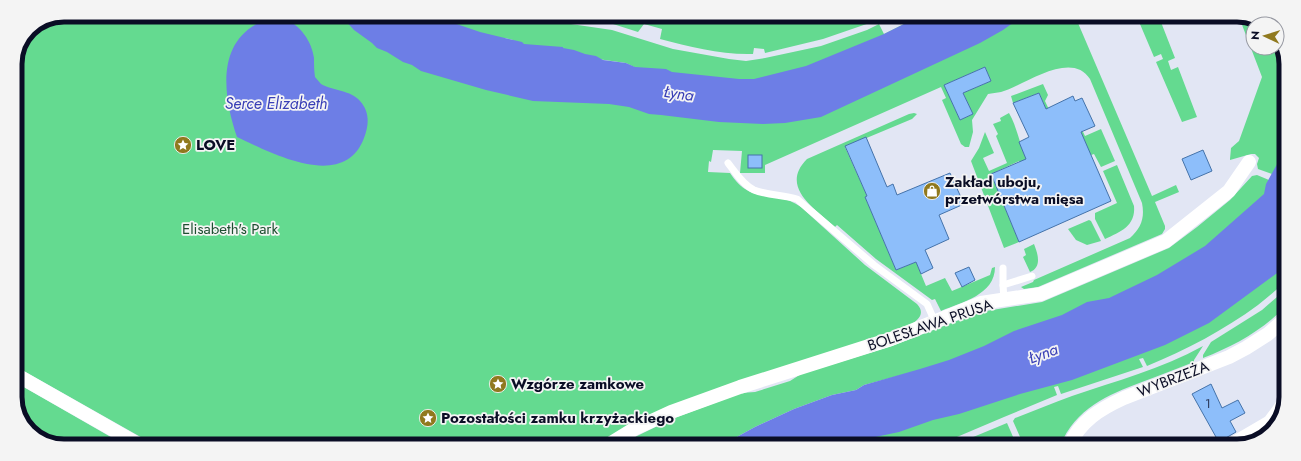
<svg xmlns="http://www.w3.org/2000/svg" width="1301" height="461" font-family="Jost,sans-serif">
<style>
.green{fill:#64da90;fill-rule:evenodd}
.water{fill:#6d7ee6}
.building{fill:#8dbefa;stroke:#4573aa}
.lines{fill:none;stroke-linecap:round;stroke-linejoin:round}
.service{stroke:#fff;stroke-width:7}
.minor{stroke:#fff;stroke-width:14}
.labels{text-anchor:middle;stroke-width:3.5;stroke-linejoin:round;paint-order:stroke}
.number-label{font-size:13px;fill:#2b395a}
.poi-label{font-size:15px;font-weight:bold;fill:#0a0d25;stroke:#f4f4f4;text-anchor:start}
.park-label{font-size:15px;fill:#1e4f31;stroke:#f4f4f4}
.street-label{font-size:15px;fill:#0a0d25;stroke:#f4f4f4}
.water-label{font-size:16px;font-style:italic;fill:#383eb6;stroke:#f4f4f4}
.rim{fill:none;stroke:#0a0d25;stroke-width:5}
</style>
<rect width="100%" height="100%" fill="#e2e6f4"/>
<g class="green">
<path d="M64 15 346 16 654 109 1003 17H1091L1078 23 1152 196 1176 185 1179 192 1155 202 1165 226V229L1162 234 1038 287 1024 289 1021 287 1033 282 1034 280 1130 238C1141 228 1145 218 1142 203L1090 79C1071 49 1023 86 1001 92 997 93 992 93 988 94L972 120 973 132 969 147H965L961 144 942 100 946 98 941 87 765 165V173H740L742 151 713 150 711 162 709 161 708 172 730 173C752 207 774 188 801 207L865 265 917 304C932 320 900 329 889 334L647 416 634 421 597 445 153 444 15 366V61L29 29ZM985 67 991 81 963 93 973 114 960 120 944 85Z"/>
<path d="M413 16H513L531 20 550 19 564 23 612 30 673 49 729 59 746 61 765 58 821 46 867 30 879 24 884 34 918 17 856 63 731 84 640 70 626 63 526 49 513 40 505 38 498 41Z"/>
<path d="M563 16 887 17 823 39 765 53 764 49 754 48 753 54C722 55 690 47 660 39L662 29 644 24 638 32 613 24Z"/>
<path d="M1137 17H1159L1175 58 1168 61 1171 70 1178 67 1197 117 1182 122 1156 62 1163 59 1161 54 1154 57Z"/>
<path d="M1239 17 1253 18 1262 24H1253V48H1277V37L1286 60 1285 182 1231 249 958 360 864 385 856 390 832 395 794 409 755 427 722 445H623L637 436 672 419 741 393 755 392 790 381 801 374 892 346 980 312 1042 302 1169 248 1197 227 1230 200 1252 176 1257 175 1269 180 1272 174 1258 169 1257 164 1259 158 1255 154H1251L1230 160V159L1231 148 1239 141 1262 77Z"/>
<path d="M1043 84 1048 95 1045 101 1058 129 1075 122 1065 100 1067 99 1085 136 1101 129 1115 161 1101 167 1094 154 1091 155 1060 141 1039 93 1013 103 1011 96Z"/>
<path d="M914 113 917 114 912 119 845 147 867 196 865 197 896 270 916 262 926 286 945 278 952 291 990 275 992 268 995 267C995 295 962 302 941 311L935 299 932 300 876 259 837 225 835 227C815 209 779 187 807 159L909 114Z"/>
<path d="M1009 113C1017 127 1019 142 1025 156L1035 152 1024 172 1019 161 991 174 1019 242 1004 248 971 161 979 148 985 132 994 153 983 158 989 171 1007 163 996 136 998 134 993 124 1001 121 1000 118Z"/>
<path d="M1117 165 1134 206C1136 226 1120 232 1105 239L1095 219V213L1117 203 1103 171Z"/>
<path d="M1089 220 1091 221 1101 241 1087 245 1076 240 1068 229Z"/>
<path d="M1034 244C1038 254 1042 267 1030 272L1023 257 1026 255 1024 249Z"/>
<path d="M1285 250 1284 283C1276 290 1267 298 1258 305 1224 330 1186 350 1147 366L1143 358 1139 359 1143 367 1061 394 1058 386 1054 387 1057 395 1004 417 938 445H850Z"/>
<path d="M1284 291V308C1261 331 1234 346 1203 358V355L1211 342 1262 310Z"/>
<path d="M1203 346 1194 360V362C1177 369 1160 375 1142 382 1107 395 1076 408 1060 446H1024L1013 421 1015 418C1034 411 1053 403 1072 396 1116 381 1161 369 1203 346Z"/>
<path d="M15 382 123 444 48 443 25 427 15 401Z"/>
<path d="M1007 423 1017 446 954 445Z"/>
</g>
<g class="water">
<path d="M341 16H433L480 32 522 42 524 44 563 47V48L574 50 585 54 596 56 603 60 626 63 635 67 666 69 672 72 739 79H754L806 66 884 34 918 17H1021L1003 30 980 43 821 117 785 123 763 124 719 122 661 115 649 114 629 107 609 104 533 101 486 90 421 71 412 65 403 62 387 52 377 48 372 43 354 30Z"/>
<path d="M271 18C275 18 281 17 284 19 300 24 312 42 314 58 314 64 314 71 315 77 317 79 319 82 321 84 333 91 351 90 360 101 370 112 369 125 364 138 344 192 271 153 237 137 222 93 215 35 271 18Z"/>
<path d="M1285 150 1284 268 1209 323 1165 345 1072 380 1020 394 959 414 933 420 899 432 866 439 850 445H722L755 427 794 409 832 395 856 390 864 385 920 369 949 360 984 346 1014 331 1062 315 1087 302 1109 298 1157 275 1205 246 1264 194 1266 184Z"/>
</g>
<g class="building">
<path d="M985 67 991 81 963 93 973 114 960 120 944 85Z"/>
<path d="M1039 93 1046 109 1073 96 1075 101 1082 98 1095 126 1081 132 1111 201 1019 242 991 174 1026 159 1019 142 1029 137 1013 103Z"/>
<path d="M866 137 887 187 893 184 897 195 950 173 964 204 939 215 949 239 925 250 933 268 921 274 916 262 896 270 865 197 867 196 845 146Z"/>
<path d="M1203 150 1212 171 1191 180 1182 159Z"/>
<rect x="748" y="155" width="14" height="13"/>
<path d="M969 267 975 280 962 287 955 273Z"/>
<path d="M1211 384 1222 408 1238 400 1245 413 1230 421 1236 432 1224 439 1221 442V446L1192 394Z"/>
</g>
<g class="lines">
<g class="service">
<path d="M728 163C735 172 743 185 754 190 766 195 783 195 797 199L874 265 927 304 935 322"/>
<path d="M1003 285V268"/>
<path d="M1004 300 1003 285 1032 276"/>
</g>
<g class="minor">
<path d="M15 374 138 444"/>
<path d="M608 445 634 429 671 412 740 387 891 339 981 303 1041 294 1166 241 1229 191 1249 162"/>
<path d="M1069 446C1080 421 1100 409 1124 398L1229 357 1246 348 1268 334 1284 320"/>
<path d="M1229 446 1270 422 1284 403"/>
</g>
</g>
<defs>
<symbol id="sight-disc" viewBox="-11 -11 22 22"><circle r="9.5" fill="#90791e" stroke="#f4f4f4"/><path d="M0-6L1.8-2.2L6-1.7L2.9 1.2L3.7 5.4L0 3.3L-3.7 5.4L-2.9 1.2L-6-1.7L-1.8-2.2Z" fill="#fff"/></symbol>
<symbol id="shop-disc" viewBox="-11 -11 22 22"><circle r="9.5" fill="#90791e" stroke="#f4f4f4"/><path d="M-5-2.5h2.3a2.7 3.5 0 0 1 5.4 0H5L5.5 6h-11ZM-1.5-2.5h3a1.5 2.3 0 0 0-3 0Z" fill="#fff"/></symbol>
</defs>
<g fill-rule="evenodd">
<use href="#sight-disc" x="173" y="135" width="20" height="20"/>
<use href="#shop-disc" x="922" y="181" width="20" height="20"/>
<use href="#sight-disc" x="488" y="374" width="20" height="20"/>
<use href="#sight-disc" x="418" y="408" width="20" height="20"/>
</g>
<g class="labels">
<g class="number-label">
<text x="1208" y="408">1</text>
</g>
<g class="poi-label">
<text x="196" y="150">LOVE</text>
<text x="945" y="187">Zakład uboju,<tspan x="945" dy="17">przetwórstwa mięsa</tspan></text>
<text x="511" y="389">Wzgórze zamkowe</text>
<text x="441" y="423">Pozostałości zamku krzyżackiego</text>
</g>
<g class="park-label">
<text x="230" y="234">Elisabeth's Park</text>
</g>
<g class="street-label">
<text transform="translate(930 325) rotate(-19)" y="5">BOLESŁAWA PRUSA</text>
<text transform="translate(1173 379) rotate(-21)" y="5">WYBRZEŻA</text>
</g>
<g class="water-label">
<text transform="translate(679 93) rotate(8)" y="6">Łyna</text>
<text x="276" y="109">Serce Elizabeth</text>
<text transform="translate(1043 353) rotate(-20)" y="6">Łyna</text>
</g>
</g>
<path d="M0 0H1301V461H0ZM64 22H1237A42 42 0 0 1 1279 64V397A42 42 0 0 1 1237 439H64A42 42 0 0 1 22 397V64A42 42 0 0 1 64 22Z" fill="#f4f4f4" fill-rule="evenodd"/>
<path class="rim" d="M64 22H1237A42 42 0 0 1 1279 64V397A42 42 0 0 1 1237 439H64A42 42 0 0 1 22 397V64A42 42 0 0 1 64 22Z"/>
<g transform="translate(1265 36) rotate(274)"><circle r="19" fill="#f4f4f4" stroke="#9698a1"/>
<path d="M0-3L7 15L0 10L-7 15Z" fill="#90791e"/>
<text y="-6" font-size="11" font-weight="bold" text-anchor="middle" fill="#0a0d25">N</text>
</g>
</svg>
